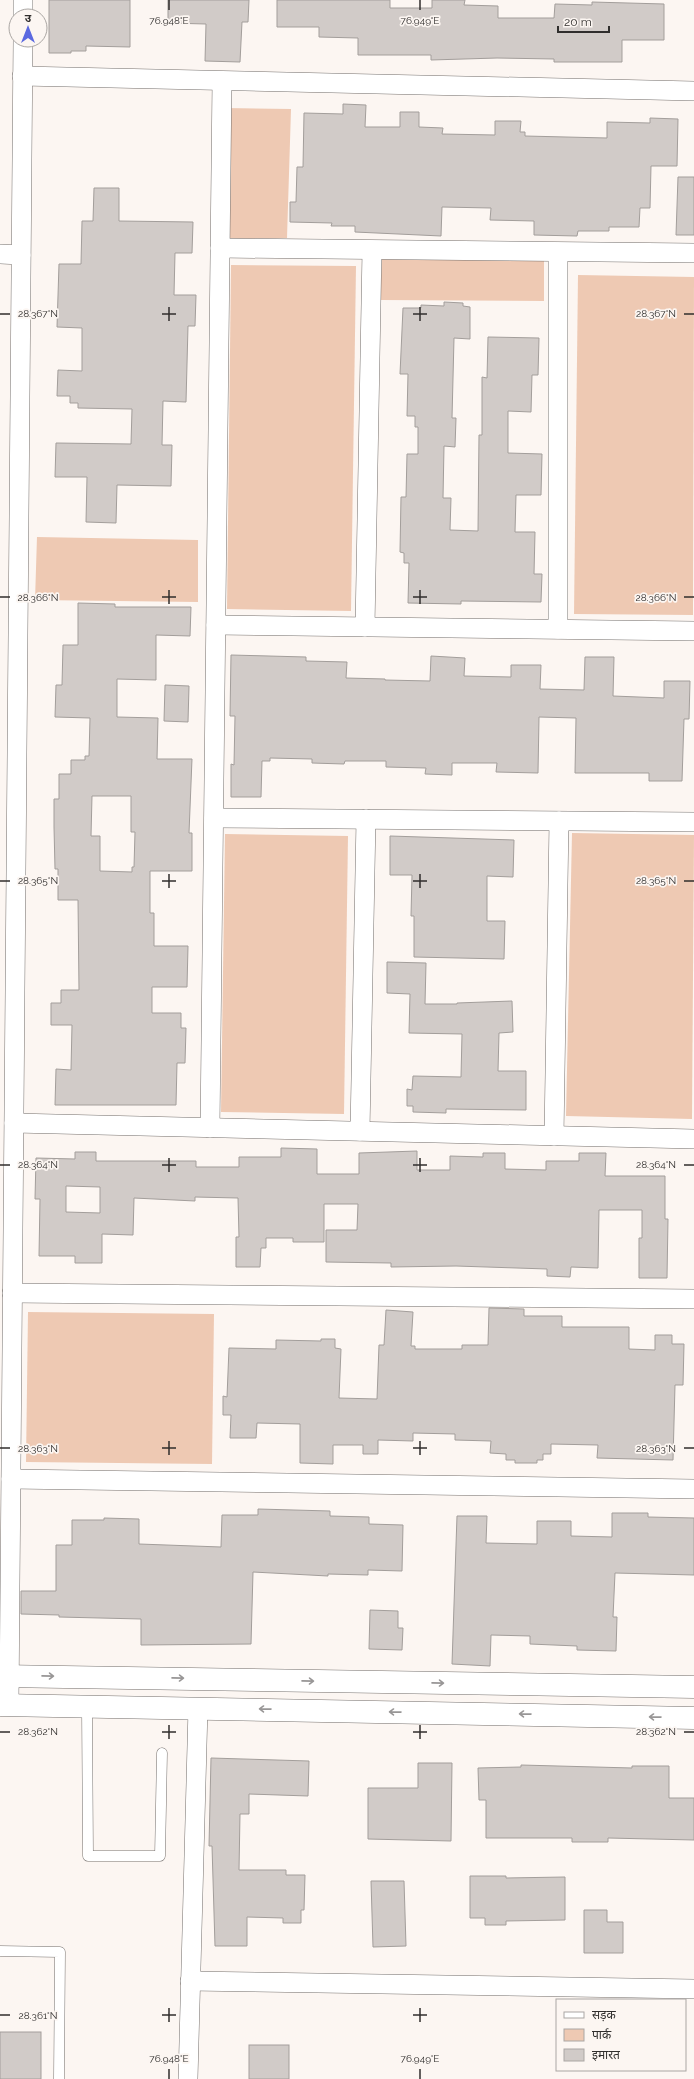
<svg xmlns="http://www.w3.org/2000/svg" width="694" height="2079" font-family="Raleway,'Noto Sans Devanagari',sans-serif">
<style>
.green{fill:#eec9b3}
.building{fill:#d1cbc8;stroke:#a39e9b;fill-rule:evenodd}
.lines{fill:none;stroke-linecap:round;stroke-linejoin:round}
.lane-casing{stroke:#75706d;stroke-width:11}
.street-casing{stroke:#75706d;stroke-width:20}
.secondary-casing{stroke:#75706d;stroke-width:23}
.lane{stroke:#fff;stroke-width:10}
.street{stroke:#fff;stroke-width:19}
.secondary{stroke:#fff;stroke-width:22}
.oneway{stroke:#989696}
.ticks{fill:none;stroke:#302e2d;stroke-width:1.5}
.ticks-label{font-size:10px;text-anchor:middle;fill:#302e2d;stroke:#fcf6f2;stroke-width:3.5;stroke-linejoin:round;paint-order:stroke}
</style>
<rect width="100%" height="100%" fill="#fcf6f2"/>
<g class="green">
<path d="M225 108 291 109 287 238 224 239Z"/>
<path d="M382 256 544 257V301L380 300Z"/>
<path d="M231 265 356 266 351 611 227 609Z"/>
<path d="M578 275 694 277 693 615 574 614Z"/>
<path d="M37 537 198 540V602L35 600Z"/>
<path d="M572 833 694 835 692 1119 566 1116Z"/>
<path d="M225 834 348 836 344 1114 221 1112Z"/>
<path d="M28 1312 214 1314 212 1464 26 1462Z"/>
</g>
<g class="building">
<path d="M49 0H130V47L86 46V51H71V53H49Z"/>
<path d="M168 0H249L248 22H242L240 62 205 61 206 24 168 23Z"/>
<path d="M277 0H390V8H432V0H465L464 5 498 6V18H554L555 4 592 5V2L664 4V40H622V62H554V59L497 58 431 60V55H358V38L319 37V27H277Z"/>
<path d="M343 104 366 105 365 127H400V112H419V127L443 128 442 134 495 135V121H521L520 132H525V136L607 138V122L650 123V118L678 119 677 166H651L650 208H640L639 227H609V231H578L577 236 534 235V221L490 220 491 208 442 207 441 236 355 232V226H331L332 223 290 222V202H296L297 167H303L304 113 343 114Z"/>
<path d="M678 177H694V235H676Z"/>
<path d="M94 188H119V221L193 222 192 253H175L174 295H196L195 326H188L186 402 163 401 162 445H172L171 486 117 485 116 523 86 522 87 477H55L56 443 131 444 132 409 78 408V403H70V396H57L58 370 82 371V328L57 327 59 264H81L82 221H93Z"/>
<path d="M444 302 463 303V306L470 307V339L454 338 452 418H456L455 447 444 446 443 498H451L450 530 478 531 479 435H482V377L487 378 488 337 539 338 538 375H532L531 412 508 411V453L542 454 541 495H516L515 532H535L534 574H542L541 602 461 601V604L408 603 409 563H404V553L400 552 401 497H406L407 454H418V427H415V416H407L408 374H400L403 308H421V305L444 306Z"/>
<path d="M78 603 115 604V607H191L190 636 156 635V680L117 679V717L158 718 157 759H192L189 833H192V871H150V913H154V946H188L187 987H152V1013H181V1028H186L185 1063H177L176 1105H55L56 1069 71 1070 72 1025H51V1003H61V990H79L78 900H58V869H55L54 827V799H59V774H71V760H85V756H89L90 718 55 717 56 685H62L63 645H78ZM92 796H131V832H135L134 867H132V872L100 871V836H91Z"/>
<path d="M231 655 306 657V661L347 662 346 678 385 679V680L430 681 431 656 465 658 464 676 511 677V665H541L540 689 584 690 585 657H614L613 696 664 698V681H690L689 719H684L682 781H649V773H575L576 718 539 717 538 773 496 772 497 763H452V775L425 774 426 768 386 767V761H345L344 764 312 763V759L270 758V761H262L261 797H231V764L234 765 235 716H230Z"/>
<path d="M165 685 189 686 188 722 164 721Z"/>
<path d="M390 836 514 840 513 877 487 876V921H505L504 959 414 957V916H411L412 875H390Z"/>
<path d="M387 962 426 963 425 1004H457V1003L512 1001 513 1032 499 1033 498 1071H526V1110L446 1109V1113L413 1112V1106H407V1089L412 1090 413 1076 461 1077 462 1034 409 1033 410 994 387 993Z"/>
<path d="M281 1148 317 1149V1174H359V1153L417 1151V1170H450V1156L483 1157V1153H505V1169L546 1170V1161H579V1153H606L605 1176H665V1219H668L667 1278H639V1238H642V1210H599L598 1268 571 1267 570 1277 547 1276V1269L456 1266 391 1267V1263L326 1262V1230H357L358 1204H324V1242H293V1238H266V1248H261L260 1267H236V1237H239L238 1198 195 1197V1201L134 1198 133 1235 102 1234V1263H75V1256H39L40 1199H35L36 1158 75 1159V1152H96V1161H196V1167H239V1157H281ZM66 1186 100 1187V1213L66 1212Z"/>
<path d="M489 1308 524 1309V1316H562V1327H629V1349L655 1350V1335H672V1344H684L683 1385H675L673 1460 597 1458 598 1445 551 1444V1454H543V1460H537V1463H515V1460H506V1454L490 1453 491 1441 455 1440V1434L413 1433V1441L378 1440V1454H363V1445H333V1464L300 1463V1424L257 1423 256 1438H230L231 1415H223V1396L227 1397 229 1348 276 1349V1340L321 1341V1339H335V1348L341 1349 339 1398 377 1399 379 1345H384L386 1310 413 1312 411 1346H415V1349H462V1345H488Z"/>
<path d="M258 1509 330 1511V1516L369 1517V1524L403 1525 402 1571 368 1570V1575L328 1574V1576L253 1572 251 1644 141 1645V1619L59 1617V1615L21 1614V1591H56V1545H72V1520H104V1518L139 1519V1544L221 1547 222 1515H258Z"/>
<path d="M612 1513H648V1517L694 1518V1575L615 1573 613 1617H617L616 1651 577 1650V1646L530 1644V1636L491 1635 490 1666 452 1664 457 1516H487L486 1543 537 1544V1521H571V1536L612 1537Z"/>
<path d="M370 1610 398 1611V1628H403L402 1650 369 1649Z"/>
<path d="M211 1758 309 1761 308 1796 249 1794V1814H240L239 1870H286V1875H305L304 1910H301V1923H283V1918L247 1917V1946H215L212 1846H209Z"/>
<path d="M418 1763H452L451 1841 368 1839V1788H418Z"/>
<path d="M521 1765 632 1768V1766H669V1798H694V1840L608 1838V1842H572V1838H486V1800H479L478 1768 521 1767Z"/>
<path d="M470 1876H506V1878L565 1877V1920L506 1921V1925H485V1918H470Z"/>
<path d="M371 1881H404L406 1946 373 1947Z"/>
<path d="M584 1910H607V1922H623V1953H584Z"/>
<rect x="0" y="2032" width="41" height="47"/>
<rect x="249" y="2045" width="40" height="34"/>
</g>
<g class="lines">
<defs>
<g id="lane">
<path d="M87 1706 88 1856H160L162 1753"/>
<path d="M0 1951 60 1952 59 2079"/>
</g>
<g id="street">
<path d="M23 16V0"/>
<path d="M22 76 694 91"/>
<path d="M220 248 694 253"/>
<path d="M558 252V629"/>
<path d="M0 254 21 255"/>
<path d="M216 625 694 631"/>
<path d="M365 627 372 250"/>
<path d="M214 818 694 822"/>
<path d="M14 1123 694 1139"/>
<path d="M210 1128 222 81"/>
<path d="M360 1131 366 819"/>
<path d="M554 1136 559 821"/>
<path d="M12 1293 694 1299"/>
<path d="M11 1479 694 1489"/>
<path d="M9 1705 23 40"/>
<path d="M190 1981 694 1989"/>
<path d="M188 2079 198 1708"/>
</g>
<g id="secondary">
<path d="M0 1676 694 1687"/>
<path d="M0 1705 694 1718"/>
</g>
</defs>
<use href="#lane" class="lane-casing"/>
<use href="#street" class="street-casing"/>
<use href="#secondary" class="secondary-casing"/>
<use href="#lane" class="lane"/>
<use href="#street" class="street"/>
<use href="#secondary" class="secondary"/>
</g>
<defs><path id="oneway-shaft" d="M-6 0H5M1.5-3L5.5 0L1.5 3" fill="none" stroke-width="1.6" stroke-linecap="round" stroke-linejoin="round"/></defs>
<g class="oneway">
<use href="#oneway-shaft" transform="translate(48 1676) rotate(1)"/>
<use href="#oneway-shaft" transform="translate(178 1678) rotate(1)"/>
<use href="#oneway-shaft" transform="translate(308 1681) rotate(1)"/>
<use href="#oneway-shaft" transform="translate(438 1683) rotate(1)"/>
<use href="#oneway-shaft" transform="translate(265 1709) rotate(-179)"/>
<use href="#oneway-shaft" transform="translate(395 1712) rotate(-179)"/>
<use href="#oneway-shaft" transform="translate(525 1714) rotate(-179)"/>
<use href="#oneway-shaft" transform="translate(655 1717) rotate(-179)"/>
</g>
<path class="ticks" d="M169 0V10M420 0V10M169 307V321M420 307V321M0 314H10M162 314H176M413 314H427M684 314H694M169 590V604M420 590V604M0 597H10M162 597H176M413 597H427M684 597H694M169 874V888M420 874V888M0 881H10M162 881H176M413 881H427M684 881H694M169 1158V1172M420 1158V1172M0 1165H10M162 1165H176M413 1165H427M684 1165H694M169 1441V1455M420 1441V1455M0 1448H10M162 1448H176M413 1448H427M684 1448H694M169 1725V1739M420 1725V1739M0 1732H10M162 1732H176M413 1732H427M684 1732H694M169 2008V2022M420 2008V2022M0 2015H10M162 2015H176M413 2015H427M169 2069V2079M420 2069V2079"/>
<g class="ticks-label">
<text x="169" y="24">76.948°E</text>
<text x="420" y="24">76.949°E</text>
<text x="38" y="317">28.367°N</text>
<text x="656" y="317">28.367°N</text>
<text x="38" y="601">28.366°N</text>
<text x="656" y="601">28.366°N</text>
<text x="38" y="884">28.365°N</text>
<text x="656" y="884">28.365°N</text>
<text x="38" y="1168">28.364°N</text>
<text x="656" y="1168">28.364°N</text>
<text x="38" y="1452">28.363°N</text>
<text x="656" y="1452">28.363°N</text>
<text x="38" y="1735">28.362°N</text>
<text x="656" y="1735">28.362°N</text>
<text x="38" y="2019">28.361°N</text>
<text x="169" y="2062">76.948°E</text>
<text x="420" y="2062">76.949°E</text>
</g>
<rect x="556" y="1999" width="130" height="72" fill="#fcf6f2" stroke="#aaa6a3"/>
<rect x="564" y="2012" width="20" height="6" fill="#ffffff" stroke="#aaa6a3"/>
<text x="592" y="2019" font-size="12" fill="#302e2d">सड़क</text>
<rect x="564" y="2029" width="20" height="12" fill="#eec9b3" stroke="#aaa6a3"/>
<text x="592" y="2039" font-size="12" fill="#302e2d">पार्क</text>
<rect x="564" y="2049" width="20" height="12" fill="#d1cbc8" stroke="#aaa6a3"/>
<text x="592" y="2059" font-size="12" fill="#302e2d">इमारत</text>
<g transform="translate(28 28)"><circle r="19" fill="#fcf6f2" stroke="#aaa6a3"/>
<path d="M0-3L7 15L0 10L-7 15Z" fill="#5b69e0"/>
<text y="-6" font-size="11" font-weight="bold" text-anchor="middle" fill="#302e2d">उ</text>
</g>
<path d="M558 26v6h51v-6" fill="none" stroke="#302e2d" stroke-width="2"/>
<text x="564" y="26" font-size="12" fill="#302e2d" stroke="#fcf6f2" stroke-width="3" paint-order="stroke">20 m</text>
</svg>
